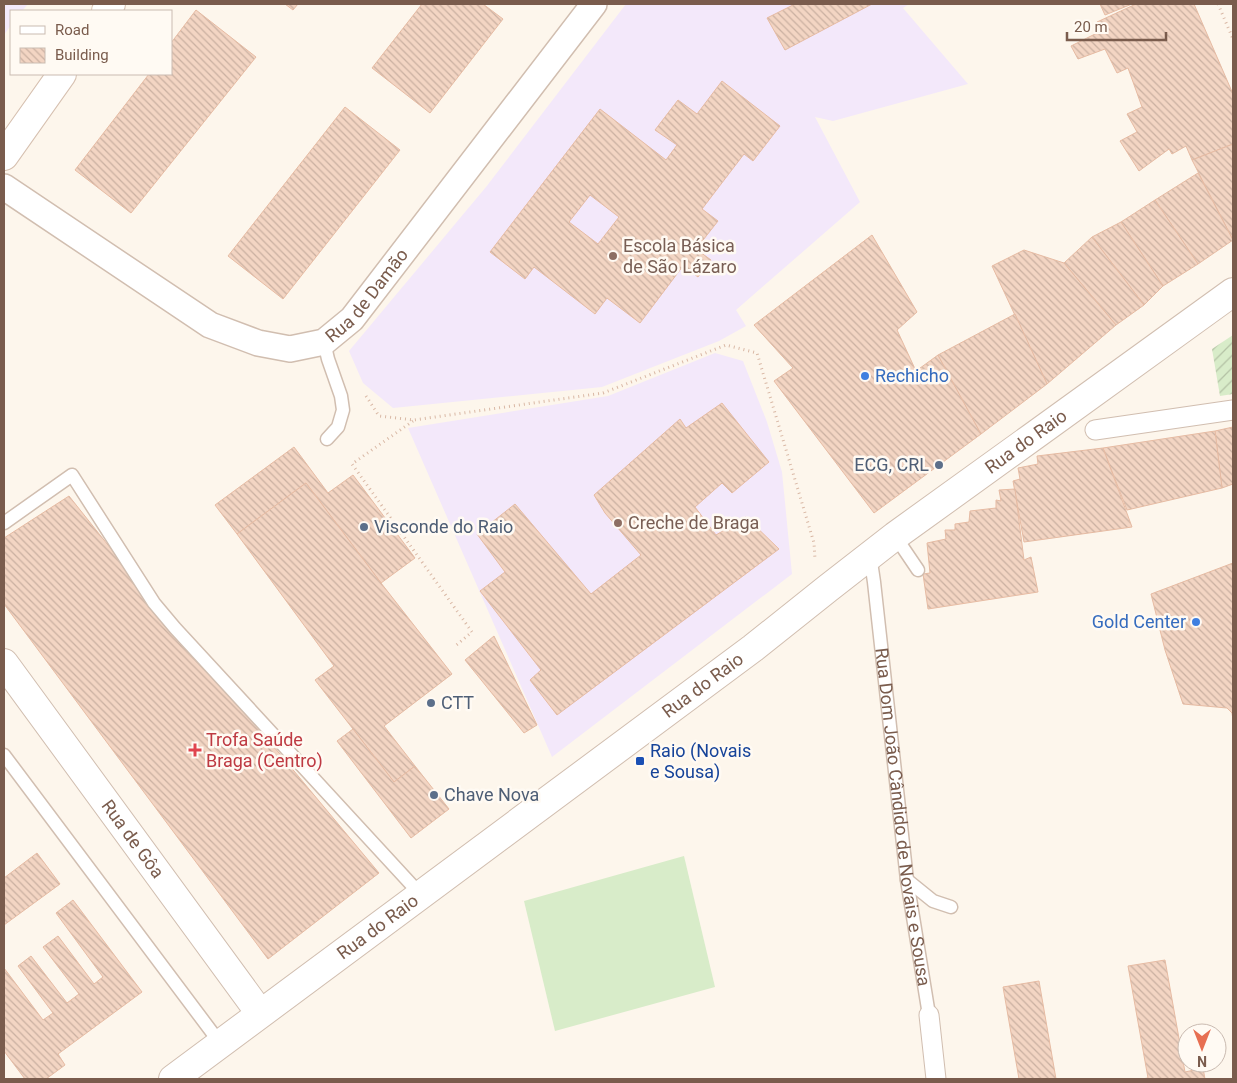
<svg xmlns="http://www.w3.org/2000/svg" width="1237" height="1083" font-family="Roboto,sans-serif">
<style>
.education{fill:#f3e8fa}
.grass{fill:#d8ecc9}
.garden{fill:url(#garden-furrows)}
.building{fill:url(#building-back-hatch);stroke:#e6bba3;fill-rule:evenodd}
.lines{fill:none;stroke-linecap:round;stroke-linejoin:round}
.service-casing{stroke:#d1beb0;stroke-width:15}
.pedestrian-casing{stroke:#d1beb0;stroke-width:21}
.minor-casing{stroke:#d1beb0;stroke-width:28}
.tertiary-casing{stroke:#d1beb0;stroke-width:30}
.secondary-casing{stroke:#d6c0b0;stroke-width:30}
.path{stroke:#d9b8a5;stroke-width:3;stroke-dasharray:1 4;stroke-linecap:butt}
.service{stroke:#fff;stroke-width:12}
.pedestrian{stroke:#fff;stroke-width:19}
.minor{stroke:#fff;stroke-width:25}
.tertiary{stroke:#fff;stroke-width:28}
.secondary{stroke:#fff;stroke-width:28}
.education-dot{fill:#8d6e63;stroke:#fffaf3;stroke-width:2}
.shop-dot{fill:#3f7fe0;stroke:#fffaf3;stroke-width:2}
.service-dot{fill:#5c6f8a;stroke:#fffaf3;stroke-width:2}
.health-dot{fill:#e0444e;stroke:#fffaf3;stroke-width:2}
.transit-dot{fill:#1a4fb4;stroke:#fffaf3;stroke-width:2}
.labels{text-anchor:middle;stroke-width:5;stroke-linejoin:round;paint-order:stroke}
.education-label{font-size:18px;fill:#785e54;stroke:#fffaf3;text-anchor:start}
.street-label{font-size:18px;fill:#7a5c4d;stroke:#fffaf3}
.shop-label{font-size:18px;fill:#366cbe;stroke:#fffaf3;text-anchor:start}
.service-label{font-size:18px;fill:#4e5e75;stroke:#fffaf3;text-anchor:start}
.health-label{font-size:18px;fill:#be3a42;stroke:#fffaf3;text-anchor:start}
.transit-label{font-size:18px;fill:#164399;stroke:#fffaf3;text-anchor:start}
</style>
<defs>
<pattern id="garden-furrows" width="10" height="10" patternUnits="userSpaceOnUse" patternTransform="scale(1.25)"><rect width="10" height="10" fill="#d8ecc9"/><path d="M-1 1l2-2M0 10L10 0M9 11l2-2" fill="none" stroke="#b4c2a5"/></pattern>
<pattern id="building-back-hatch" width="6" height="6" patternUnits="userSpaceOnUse" patternTransform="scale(1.25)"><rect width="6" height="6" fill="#f3d5c3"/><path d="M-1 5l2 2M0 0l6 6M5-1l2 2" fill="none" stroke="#cab0a1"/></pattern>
</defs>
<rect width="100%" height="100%" fill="#fdf6ec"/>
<g class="education">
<path d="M4 4H28L22 11H11V25L4 35Z"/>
<path d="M626 4H909L903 8 968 84 833 121 815 117 860 202 736 310 746 326 719 341 602 387 393 408 363 383 349 351 486 187Z"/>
<path d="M715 353 743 361 767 422 782 472 792 574 552 757 408 428 608 396Z"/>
</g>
<path class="grass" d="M684 856 715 987 555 1031 524 901Z"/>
<path class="garden" d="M1233 335V394L1220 396 1212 349Z"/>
<g class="building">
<path d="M285 4H298L293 10Z"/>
<path d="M422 4H483L503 19 430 113 372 68Z"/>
<path d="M795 4H872L785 50 767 18Z"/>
<path d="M1100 4H1132L1105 15Z"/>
<path d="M1136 4H1194L1233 94V144L1192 160 1186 146 1172 154 1169 149 1139 171 1120 141 1137 132 1127 114 1142 107 1128 68 1117 73 1105 49 1078 59 1071 46 1101 31 1097 22Z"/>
<path d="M196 10 256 57 131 213 75 170 149 74H171V43Z"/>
<path d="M722 81 780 126 753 161 744 154 702 209 718 221 696 249 711 260 698 277 683 266 640 323 607 298 595 314 534 267 525 279 490 252 600 109 666 160 677 145 655 130 678 100 697 114ZM590 195 619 217 598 244 569 222Z"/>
<path d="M345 107 400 150 283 299 228 256Z"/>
<path d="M1233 144V240L1192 160Z"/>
<path d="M1198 173 1233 240 1198 264 1155 200Z"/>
<path d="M1155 200 1198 264 1163 286 1121 222Z"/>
<path d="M1121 222 1163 286 1144 305 1092 237Z"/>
<path d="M872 235 917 312 897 330 916 371 938 355 981 434 874 513 774 381 793 368 754 325Z"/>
<path d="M1092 237 1144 305 1116 325 1064 263Z"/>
<path d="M1024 250 1064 263 1116 325 1047 384 992 266Z"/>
<path d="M1015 314 1047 384 981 434 938 355Z"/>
<path d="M722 403 769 462 732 493 722 483 695 507 716 535 746 517 779 549 557 715 530 680 541 670 480 591 505 572 477 534 515 504 591 594 641 555 605 513 594 495 680 419 686 428Z"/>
<path d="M1233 427V484L1222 488 1215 431Z"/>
<path d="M1215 431 1222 488 1127 510 1103 448Z"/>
<path d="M294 447 328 493 353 475 415 558 381 583 306 483 237 534 215 505Z"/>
<path d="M1103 448 1132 527 1024 542 1013 481 1020 479 1018 468 1038 464 1037 456Z"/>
<path d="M306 483 381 583 452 674 384 726 415 766 394 782 315 680 334 666 237 534Z"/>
<path d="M1015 489 1024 560 1031 557 1038 592 928 609 923 574 930 573 927 543 946 539 945 530H955V524L969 522 970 511 996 508V500L1001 501 999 490Z"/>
<path d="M69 496 154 603 379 873 268 959 4 604V538Z"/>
<path d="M1233 563V720L1232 713 1227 708 1183 704 1165 650 1151 594Z"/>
<path d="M494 636 537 725 524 733 465 660Z"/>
<path d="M353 729 394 782 415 766 449 809 411 838 337 741Z"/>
<path d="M37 853 60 884 4 925V878Z"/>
<path d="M73 900 142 992 58 1054 65 1065 46 1079H25L4 1051V968L43 1020 53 1013 18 966 31 956 67 1003 79 994 43 947 58 936 94 984 103 977 56 913Z"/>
<path d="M1165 960 1185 1072 1203 1068 1205 1079H1142L1148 1078 1128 966Z"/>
<path d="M1039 981 1056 1079H1019L1003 987Z"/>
</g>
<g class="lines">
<defs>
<g id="service">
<path d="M324 342 328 359 341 396 343 410 338 427 327 439"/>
<path d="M4 523 72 475 154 603 175 628 421 895"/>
<path d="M895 536 918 570"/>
<path id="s1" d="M870 555 874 582 907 880 929 1015"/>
<path d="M4 755 220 1043"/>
<path d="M907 880 933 901 951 907"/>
</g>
<g id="pedestrian">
<path d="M1095 430 1233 410"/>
<path d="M929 1015 936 1079"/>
</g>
<g id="minor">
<path id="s2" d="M4 187 210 325 258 343 290 349 324 342 352 319 594 4"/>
</g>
<g id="tertiary">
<path id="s3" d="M4 663 260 1013"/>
<path id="s4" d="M173 1079 753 648 827 589 895 536 1031 438 1233 292"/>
</g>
<g id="secondary">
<path d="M106 11 111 4"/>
<path d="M4 156 62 74"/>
</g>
</defs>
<use href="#service" class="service-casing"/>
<use href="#pedestrian" class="pedestrian-casing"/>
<use href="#minor" class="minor-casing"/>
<use href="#tertiary" class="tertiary-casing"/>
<use href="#secondary" class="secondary-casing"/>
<g class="path">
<path d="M1218 4 1233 39"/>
<path d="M366 396 379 416 414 420 603 393 726 345 757 353 814 543 815 559"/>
<path d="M413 421 352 464 472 632 454 647"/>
</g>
<use href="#service" class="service"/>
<use href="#pedestrian" class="pedestrian"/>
<use href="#minor" class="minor"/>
<use href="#tertiary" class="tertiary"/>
<use href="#secondary" class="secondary"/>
</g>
<g class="education-dot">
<circle cx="613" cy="256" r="5"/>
<circle cx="618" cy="523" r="5"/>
</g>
<g class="shop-dot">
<circle cx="865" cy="376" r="5"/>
<circle cx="1196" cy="622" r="5"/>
</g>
<g class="service-dot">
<circle cx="939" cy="465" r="5"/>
<circle cx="364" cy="527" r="5"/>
<circle cx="431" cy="703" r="5"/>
<circle cx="434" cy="795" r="5"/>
</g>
<path class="health-dot" d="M192.5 742.5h5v5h5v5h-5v5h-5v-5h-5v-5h5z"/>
<rect class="transit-dot" x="635" y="756" width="10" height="10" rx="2.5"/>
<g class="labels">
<g class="education-label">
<text x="623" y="252">Escola Básica<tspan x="623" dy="21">de São Lázaro</tspan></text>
<text x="628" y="529">Creche de Braga</text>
</g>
<g class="street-label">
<text dy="6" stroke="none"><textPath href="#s2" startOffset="430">Rua de Damão</textPath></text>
<text dy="6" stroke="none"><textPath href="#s4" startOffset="1065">Rua do Raio</textPath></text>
<text dy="6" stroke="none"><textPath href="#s4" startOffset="660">Rua do Raio</textPath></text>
<text dy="6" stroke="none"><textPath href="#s1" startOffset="264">Rua Dom João Cândido de Novais e Sousa</textPath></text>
<text dy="6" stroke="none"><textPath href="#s3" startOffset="218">Rua de Gôa</textPath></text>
<text dy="6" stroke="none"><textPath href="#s4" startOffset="255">Rua do Raio</textPath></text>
</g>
<g class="shop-label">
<text x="875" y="382">Rechicho</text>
<text x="1186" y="628" text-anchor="end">Gold Center</text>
</g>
<g class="service-label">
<text x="929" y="471" text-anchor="end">ECG, CRL</text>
<text x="374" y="533">Visconde do Raio</text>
<text x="441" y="709">CTT</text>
<text x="444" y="801">Chave Nova</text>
</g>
<g class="health-label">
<text x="206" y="746">Trofa Saúde<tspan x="206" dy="21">Braga (Centro)</tspan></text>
</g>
<g class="transit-label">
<text x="650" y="757">Raio (Novais<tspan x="650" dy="21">e Sousa)</tspan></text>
</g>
</g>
<rect width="1237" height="1083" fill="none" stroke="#7a5c4d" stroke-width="10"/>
<rect x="10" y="10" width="162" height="65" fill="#fffaf3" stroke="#cabbb1"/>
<rect x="20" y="26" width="25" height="8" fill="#ffffff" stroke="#cabbb1"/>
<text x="55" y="35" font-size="15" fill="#7a5c4d">Road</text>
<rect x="20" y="48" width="25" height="15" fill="url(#building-back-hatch)" stroke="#cabbb1"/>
<text x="55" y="60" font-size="15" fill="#7a5c4d">Building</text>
<g transform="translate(1202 1048) rotate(180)"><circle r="24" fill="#fffaf3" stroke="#cabbb1"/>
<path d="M0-4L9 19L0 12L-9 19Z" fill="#e76f51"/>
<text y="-8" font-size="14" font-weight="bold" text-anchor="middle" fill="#7a5c4d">N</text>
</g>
<path d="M1067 32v8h99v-8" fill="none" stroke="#7a5c4d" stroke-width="2.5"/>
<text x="1074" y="32" font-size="15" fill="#7a5c4d" stroke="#fffaf3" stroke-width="4" paint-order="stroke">20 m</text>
</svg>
